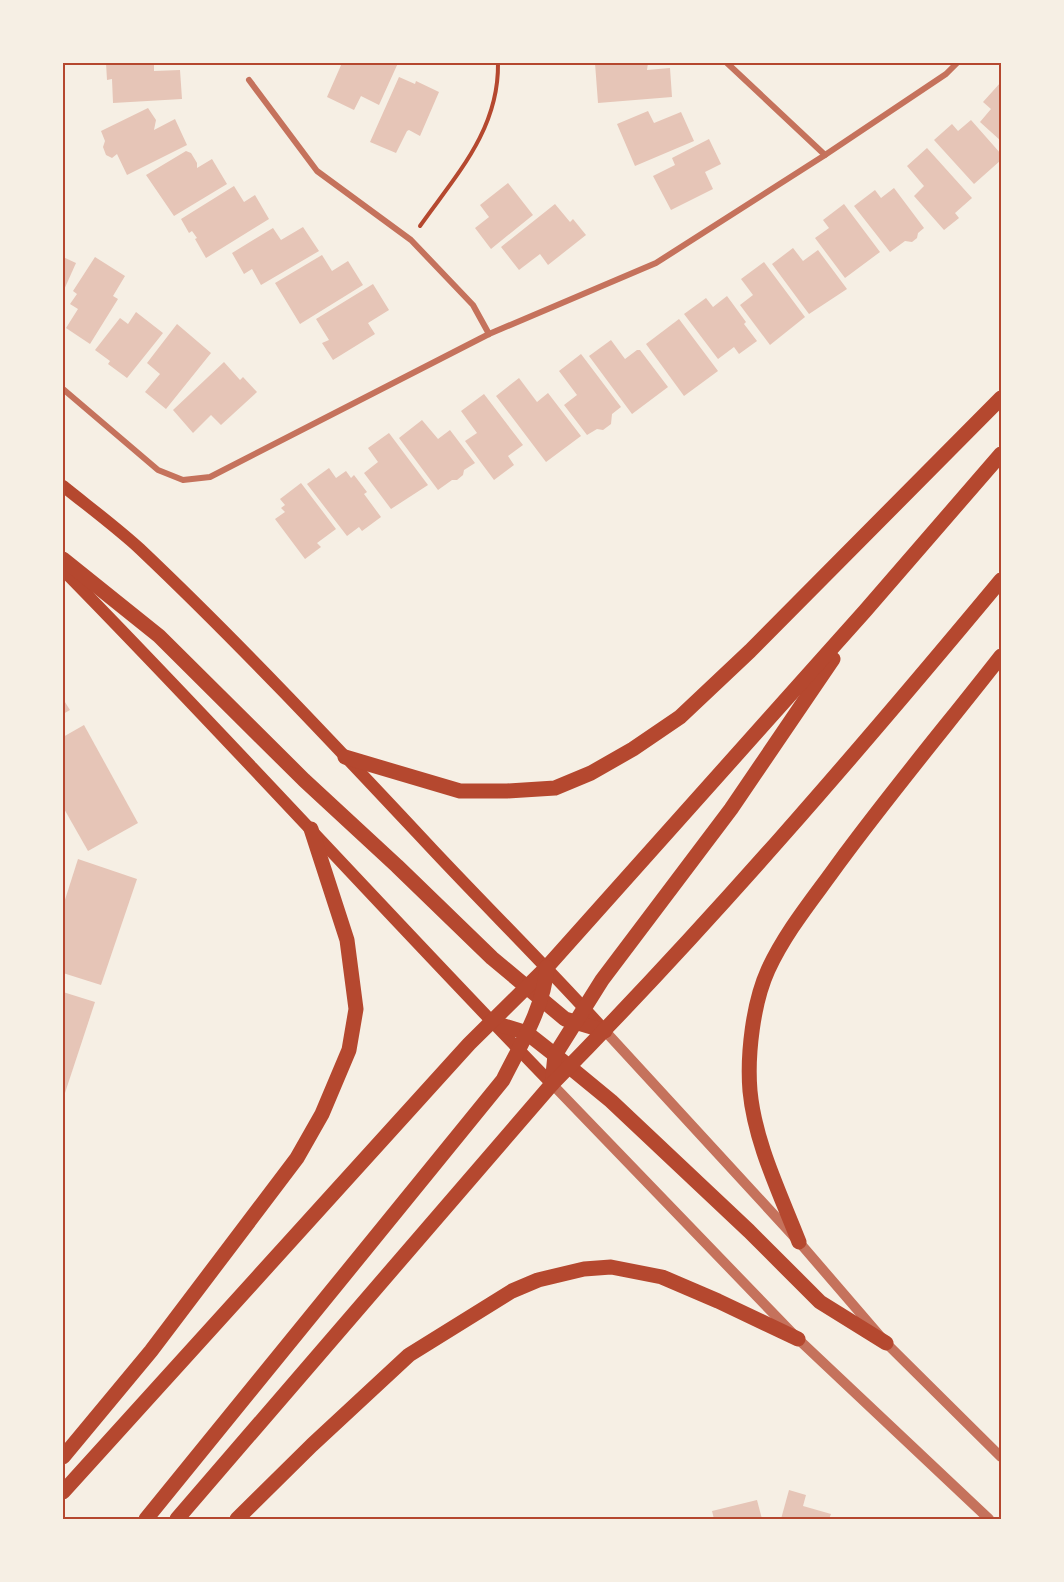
<svg xmlns="http://www.w3.org/2000/svg" width="1064" height="1582" font-family="'DejaVu Sans',sans-serif">
<style>
.building{fill:#e6c5b7}
.lines{fill:none;stroke-linecap:round;stroke-linejoin:round}
.path{stroke:#b5482f;stroke-width:4}
.minor{stroke:#c5725c;stroke-width:6}
.tertiary{stroke:#c5725c;stroke-width:10}
.secondary{stroke:#b5482f;stroke-width:12}
.primary{stroke:#b5482f;stroke-width:15}
.neatline{fill:none;stroke:#b5482f;stroke-width:2}
</style>
<rect width="100%" height="100%" fill="#f6efe4"/>
<g class="building">
<path d="M106 63H154V71L180 70 182 99 113 103 112 79 107 80Z"/>
<path d="M342 63H398L379 105 361 96 354 110 327 97Z"/>
<path d="M595 63H648L647 70 670 68 672 97 598 103Z"/>
<path d="M399 77 415 84 416 81 439 92 420 136 409 130 407 131 396 153 370 142Z"/>
<path d="M1001 82V141L980 122 991 109 983 102Z"/>
<path d="M148 108 156 120 154 130 175 119 187 145 127 175 117 154 112 158 106 155 103 147 105 141 101 131Z"/>
<path d="M648 111 654 123 681 112 694 141 635 166 617 124Z"/>
<path d="M971 120 1001 154V160L974 184 934 140 952 124 958 131Z"/>
<path d="M709 139 721 164 705 172 713 189 671 210 653 176 675 165 672 158Z"/>
<path d="M927 148 972 198 955 213 959 218 944 230 914 196 924 186 907 166Z"/>
<path d="M186 151 191 153 197 163V168L212 159 227 184 174 216 146 175Z"/>
<path d="M508 183 533 215 491 249 475 228 489 217 480 205Z"/>
<path d="M234 186 244 202 255 195 269 219 206 258 195 239 197 238 192 231 189 233 181 219Z"/>
<path d="M894 188 924 228 918 233 917 238 912 242 905 241 890 252 854 206 875 190 881 198Z"/>
<path d="M555 204 570 222 573 219 586 235 548 265 540 254 519 270 501 247Z"/>
<path d="M844 204 880 252 845 278 815 238 829 228 823 220Z"/>
<path d="M303 227 319 251 261 285 252 269 244 274 232 253 273 228 281 240Z"/>
<path d="M793 248 803 261 818 250 847 289 809 314 772 264Z"/>
<path d="M322 255 332 271 348 261 363 285 300 324 275 283Z"/>
<path d="M63 257 76 263 63 292Z"/>
<path d="M95 257 125 276 113 296 118 299 90 344 66 328 78 309 70 304 77 294 73 291Z"/>
<path d="M764 262 805 317 770 345 740 305 753 295 741 279Z"/>
<path d="M373 284 389 310 368 323 375 334 333 360 322 343 329 340 316 319Z"/>
<path d="M727 296 746 322 744 324 757 341 739 354 734 347 718 359 684 314 706 298 713 307Z"/>
<path d="M136 312 163 333 127 378 108 364 110 361 95 350 120 318 128 324Z"/>
<path d="M679 319 718 371 684 396 646 344Z"/>
<path d="M177 324 211 353 166 409 145 392 160 374 147 363Z"/>
<path d="M611 340 625 359 637 350H640L668 387 632 414 589 356Z"/>
<path d="M581 354 621 407 612 414 611 424 603 430 597 429 587 435 564 405 577 395 559 371Z"/>
<path d="M224 362 240 380 243 377 257 392 221 425 211 415 193 433 173 410Z"/>
<path d="M519 378 537 402 548 393 581 436 546 462 496 396Z"/>
<path d="M484 394 523 445 508 456 514 465 494 480 465 441 477 433 461 411Z"/>
<path d="M422 420 438 439 450 430 475 463 464 470 463 475 457 480H452L438 490 399 438Z"/>
<path d="M389 433 428 485 391 509 364 473 378 462 368 448Z"/>
<path d="M329 468 336 478 346 471 351 478 354 475 367 492 364 494 381 517 362 531 359 527 347 536 307 484Z"/>
<path d="M301 483 336 529 317 543 321 547 305 559 275 519 285 512 281 508 285 505 280 499Z"/>
<path d="M63 699 70 710 63 714Z"/>
<path d="M84 725 138 823 88 851 63 807V737Z"/>
<path d="M78 859 137 879 101 985 63 973V906Z"/>
<path d="M63 992 95 1002 63 1099Z"/>
<path d="M789 1490 806 1495 803 1506 831 1514 829 1519H781Z"/>
<path d="M757 1500 762 1519H714L712 1511Z"/>
</g>
<g class="lines">
<path class="path" d="M420 226C456 175 499 130 498 63"/>
<g class="minor">
<path d="M727 63 825 155"/>
<path d="M249 80 317 171 411 240 473 305 489 334"/>
<path d="M63 389 158 470 183 480 210 477 489 334 656 263 825 155 946 74 957 63"/>
</g>
<g class="tertiary">
<path d="M605 1031 799 1242 886 1343 1001 1457"/>
<path d="M552 1084 798 1339 989 1519"/>
</g>
<g class="secondary">
<path d="M63 486C89 507 116 527 140 549 237 641 329 739 420 836 481 902 545 964 605 1031"/>
<path d="M63 570C229 739 387 914 552 1084"/>
</g>
<g class="primary">
<path d="M63 559 159 636 304 780 397 866 492 958 565 1019 605 1031"/>
<path d="M345 757 460 791H507L555 788 591 773 633 749 680 717 750 651 1001 398"/>
<path d="M491 1022 527 1033 555 1055 611 1101 749 1231 820 1302 886 1343"/>
<path d="M552 1084 555 1055 602 980 731 809 833 659"/>
<path d="M799 1242C780 1193 755 1143 750 1091 747 1055 753 1003 768 970 786 931 813 899 838 864 890 793 947 725 1001 656"/>
<path d="M63 1457 151 1351 297 1158 322 1114 349 1050 356 1009 347 940 311 829"/>
<path d="M63 1492 469 1044 547 967 865 611 1001 454"/>
<path d="M146 1519 503 1080C521 1044 544 1007 547 967"/>
<path d="M177 1519 552 1084C710 924 857 753 1001 580"/>
<path d="M237 1519 312 1445 409 1355 512 1291 538 1280 584 1269 611 1267 662 1277 718 1301 798 1339"/>
</g>
</g>
<rect width="1064" height="1582" fill="none" stroke="#f6efe4" stroke-width="129"/>
<rect x="64" y="64" width="936" height="1454" class="neatline"/>
</svg>
